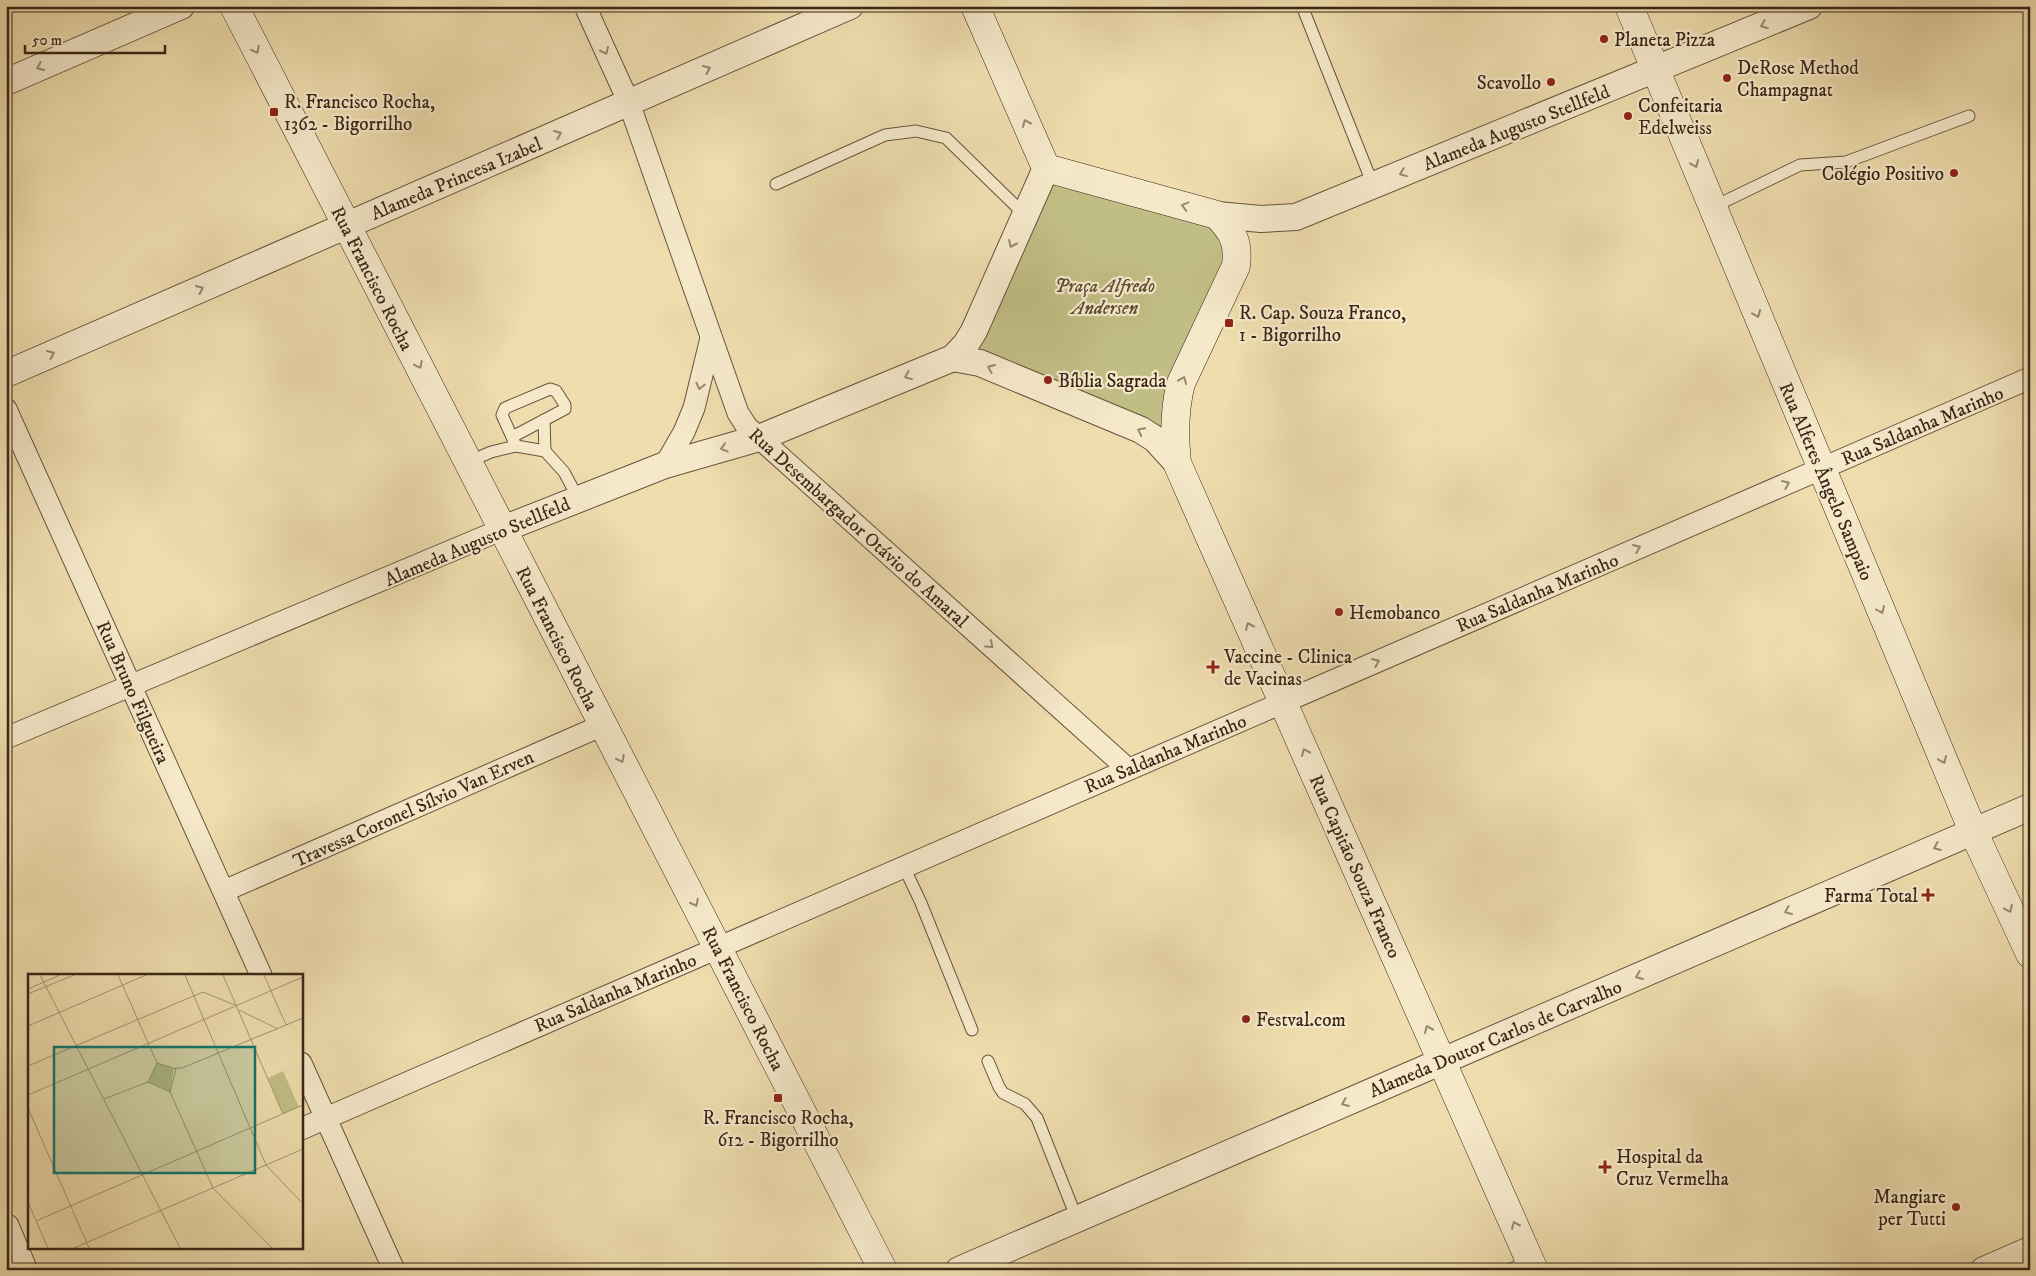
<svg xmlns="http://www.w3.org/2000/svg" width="2036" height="1276" font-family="'IM FELL DW Pica',serif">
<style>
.park{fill:#c1be85;stroke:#7d724e}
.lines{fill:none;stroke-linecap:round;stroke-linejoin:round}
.service-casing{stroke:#66543e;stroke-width:13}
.minor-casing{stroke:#66543e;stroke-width:23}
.tertiary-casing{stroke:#66543e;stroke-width:28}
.secondary-casing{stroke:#392618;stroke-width:29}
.service{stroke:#f5e9ca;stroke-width:11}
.minor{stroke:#f5e9ca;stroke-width:21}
.tertiary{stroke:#f5e9ca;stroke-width:26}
.secondary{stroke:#f5e9ca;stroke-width:28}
.oneway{stroke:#978871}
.poi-dot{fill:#8f2418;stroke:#f5e9ca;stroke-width:2}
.labels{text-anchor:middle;stroke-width:4.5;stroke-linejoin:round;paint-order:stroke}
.poi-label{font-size:19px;fill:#392618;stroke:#f5e9ca;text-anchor:start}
.street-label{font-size:19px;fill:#392618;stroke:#f5e9ca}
.park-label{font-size:19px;font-style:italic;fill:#5b4c33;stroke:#f5e9ca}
.inset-road{fill:none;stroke:#a69472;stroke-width:1}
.view{fill:#0f766e;fill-opacity:0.15;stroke:#0f766e;stroke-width:2.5}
.inset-edge{fill:none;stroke:#392618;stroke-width:2.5}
</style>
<rect width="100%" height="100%" fill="#efddae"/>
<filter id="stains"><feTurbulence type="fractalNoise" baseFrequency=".004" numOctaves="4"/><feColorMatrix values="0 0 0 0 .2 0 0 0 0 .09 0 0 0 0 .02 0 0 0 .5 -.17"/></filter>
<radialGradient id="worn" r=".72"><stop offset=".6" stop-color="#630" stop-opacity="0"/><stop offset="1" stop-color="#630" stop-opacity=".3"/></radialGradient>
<path class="park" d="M1046 168 1217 215 1236 241 1181 383 1177 463 966 344Z"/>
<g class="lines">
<defs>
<g id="service">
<path d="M1302 6 1373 185"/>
<path d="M776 184 885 135 916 131 946 138 1025 215"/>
<path d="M1713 207 1800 165 1846 162 1969 116"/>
<path d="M544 420 545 451"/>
<path d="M512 437 565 409V405L556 391 550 389 505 408 502 415 516 446"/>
<path d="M468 462 491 452 516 446 545 451 564 472 578 498"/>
<path d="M904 867 921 903 972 1030"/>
<path d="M988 1061 999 1087 1003 1093 1025 1104 1037 1118 1077 1219"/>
<path d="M1509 1270 1530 1260"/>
</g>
<g id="minor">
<path d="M585 6 629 103 738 413 747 427 1128 769"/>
<path d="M6 409 261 975"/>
<path d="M665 465 684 432 694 408 711 338"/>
<path d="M6 738 503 529"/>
<path d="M224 891 603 725"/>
<path d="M301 1063 394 1270"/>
<path d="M301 1129 2030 378"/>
</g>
<g id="tertiary">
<path d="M6 82 181 6"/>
<path d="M1217 215 1261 219 1296 217 1809 6"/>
<path d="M953 358 980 363 1141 430 1155 439 1177 463"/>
<path d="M6 374 850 6"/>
<path d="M503 529 665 465 759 438 953 358 966 344 974 331 1046 168"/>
<path d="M6 1227 24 1270"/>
<path d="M959 1270 2030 807"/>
<path d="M1984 1270 2030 1250"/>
</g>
<g id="secondary">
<path d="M234 6 883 1270"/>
<path d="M975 6 1046 168 1217 215C1233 232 1239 242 1236 266L1181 383C1174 410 1174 435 1177 463L1534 1270"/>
<path d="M1629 6 1973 831 2030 954"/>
</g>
</defs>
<use href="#service" class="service-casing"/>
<use href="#minor" class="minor-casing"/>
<use href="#tertiary" class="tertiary-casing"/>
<use href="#secondary" class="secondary-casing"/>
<use href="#service" class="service"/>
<use href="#minor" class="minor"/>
<use href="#tertiary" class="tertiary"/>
<use href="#secondary" class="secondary"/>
</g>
<defs><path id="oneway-chevron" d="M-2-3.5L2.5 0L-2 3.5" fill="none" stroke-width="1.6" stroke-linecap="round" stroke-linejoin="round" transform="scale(1.25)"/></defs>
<g class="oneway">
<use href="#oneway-chevron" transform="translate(1764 25) rotate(158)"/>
<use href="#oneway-chevron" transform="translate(256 50) rotate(63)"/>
<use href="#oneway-chevron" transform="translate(605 51) rotate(66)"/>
<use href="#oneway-chevron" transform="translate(40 67) rotate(157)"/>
<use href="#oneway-chevron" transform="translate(707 69) rotate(-24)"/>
<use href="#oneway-chevron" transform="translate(1026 123) rotate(-114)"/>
<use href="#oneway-chevron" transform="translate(558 134) rotate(-23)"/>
<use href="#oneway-chevron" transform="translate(1695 164) rotate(67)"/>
<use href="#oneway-chevron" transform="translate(1403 173) rotate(158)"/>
<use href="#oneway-chevron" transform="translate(1185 206) rotate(-165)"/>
<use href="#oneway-chevron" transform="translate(1012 244) rotate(114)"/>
<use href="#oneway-chevron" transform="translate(200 289) rotate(-24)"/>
<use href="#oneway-chevron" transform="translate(1757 314) rotate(67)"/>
<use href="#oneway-chevron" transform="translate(51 354) rotate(-24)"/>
<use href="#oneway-chevron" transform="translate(419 365) rotate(63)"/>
<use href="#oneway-chevron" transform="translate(991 368) rotate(-157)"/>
<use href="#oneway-chevron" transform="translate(908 376) rotate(158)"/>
<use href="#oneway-chevron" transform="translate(1183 380) rotate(-68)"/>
<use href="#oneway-chevron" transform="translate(700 386) rotate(103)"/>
<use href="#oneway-chevron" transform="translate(1141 431) rotate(-153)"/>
<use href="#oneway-chevron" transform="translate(724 448) rotate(164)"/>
<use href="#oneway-chevron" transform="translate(1786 484) rotate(-23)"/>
<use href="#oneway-chevron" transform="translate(1637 548) rotate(-23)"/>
<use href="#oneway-chevron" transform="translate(1881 610) rotate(67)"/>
<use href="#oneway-chevron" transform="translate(1249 626) rotate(-114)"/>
<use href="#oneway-chevron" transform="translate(990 645) rotate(42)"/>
<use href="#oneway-chevron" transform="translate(1376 662) rotate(-23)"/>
<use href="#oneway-chevron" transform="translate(1305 752) rotate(-114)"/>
<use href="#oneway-chevron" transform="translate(621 759) rotate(63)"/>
<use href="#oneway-chevron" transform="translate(1943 760) rotate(67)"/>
<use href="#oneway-chevron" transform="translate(1937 847) rotate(157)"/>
<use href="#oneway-chevron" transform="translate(695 903) rotate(63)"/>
<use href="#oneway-chevron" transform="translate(2009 909) rotate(65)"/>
<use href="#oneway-chevron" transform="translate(1788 911) rotate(157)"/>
<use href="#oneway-chevron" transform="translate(1639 976) rotate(157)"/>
<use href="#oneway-chevron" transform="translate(1428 1029) rotate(-114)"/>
<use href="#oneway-chevron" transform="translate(1345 1103) rotate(157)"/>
<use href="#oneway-chevron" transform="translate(1515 1225) rotate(-114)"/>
</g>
<g class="poi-dot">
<circle cx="1604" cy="39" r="5"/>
<circle cx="1727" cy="78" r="5"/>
<circle cx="1551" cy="82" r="5"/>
<rect x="269" y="107" width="10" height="10" rx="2.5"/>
<circle cx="1628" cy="116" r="5"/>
<circle cx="1954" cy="173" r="5"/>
<rect x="1224" y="318" width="10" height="10" rx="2.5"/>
<circle cx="1048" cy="380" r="5"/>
<circle cx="1339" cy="612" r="5"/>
<path d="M1210.5 659.5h5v5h5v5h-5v5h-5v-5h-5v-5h5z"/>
<path d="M1925.5 887.5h5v5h5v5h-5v5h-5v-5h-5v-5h5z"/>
<circle cx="1246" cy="1019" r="5"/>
<rect x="773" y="1093" width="10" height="10" rx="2.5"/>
<path d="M1602.5 1159.5h5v5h5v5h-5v5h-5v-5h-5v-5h5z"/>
<circle cx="1956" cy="1207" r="5"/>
</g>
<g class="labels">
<g class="poi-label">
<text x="1614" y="46">Planeta Pizza</text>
<text x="1737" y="74">DeRose Method<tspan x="1737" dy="22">Champagnat</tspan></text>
<text x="1541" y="89" text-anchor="end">Scavollo</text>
<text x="284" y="108">R. Francisco Rocha,<tspan x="284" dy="22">1362 - Bigorrilho</tspan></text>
<text x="1638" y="112">Confeitaria<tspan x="1638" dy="22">Edelweiss</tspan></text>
<text x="1944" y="180" text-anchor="end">Colégio Positivo</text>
<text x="1239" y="319">R. Cap. Souza Franco,<tspan x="1239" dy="22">1 - Bigorrilho</tspan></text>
<text x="1058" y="387">Bíblia Sagrada</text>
<text x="1349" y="619">Hemobanco</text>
<text x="1224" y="663">Vaccine - Clinica<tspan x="1224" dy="22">de Vacinas</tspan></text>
<text x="1918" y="902" text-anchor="end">Farma Total</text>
<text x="1256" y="1026">Festval.com</text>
<text x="778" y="1124" text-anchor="middle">R. Francisco Rocha,<tspan x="778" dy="22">612 - Bigorrilho</tspan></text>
<text x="1616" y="1163">Hospital da<tspan x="1616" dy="22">Cruz Vermelha</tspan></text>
<text x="1946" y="1203" text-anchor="end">Mangiare<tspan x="1946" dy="22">per Tutti</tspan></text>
</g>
<g class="street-label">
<text transform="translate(1516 127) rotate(-22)" y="7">Alameda Augusto Stellfeld</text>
<text transform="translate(456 178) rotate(-23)" y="7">Alameda Princesa Izabel</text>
<text transform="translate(373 278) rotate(63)" y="7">Rua Francisco Rocha</text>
<text transform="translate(1922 425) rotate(-23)" y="7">Rua Saldanha Marinho</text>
<text transform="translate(1827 481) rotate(67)" y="7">Rua Alferes Ângelo Sampaio</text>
<text transform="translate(859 527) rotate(42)" y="7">Rua Desembargador Otávio do Amaral</text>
<text transform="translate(477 541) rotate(-23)" y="7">Alameda Augusto Stellfeld</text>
<text transform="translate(1537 592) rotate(-23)" y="7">Rua Saldanha Marinho</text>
<text transform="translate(558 638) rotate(63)" y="7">Rua Francisco Rocha</text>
<text transform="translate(134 692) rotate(66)" y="7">Rua Bruno Filgueira</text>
<text transform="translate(1165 753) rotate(-23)" y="7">Rua Saldanha Marinho</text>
<text transform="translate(413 808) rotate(-24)" y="7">Travessa Coronel Sílvio Van Erven</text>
<text transform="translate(1356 866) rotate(66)" y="7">Rua Capitão Souza Franco</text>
<text transform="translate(615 992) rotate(-23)" y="7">Rua Saldanha Marinho</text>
<text transform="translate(744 998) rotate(63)" y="7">Rua Francisco Rocha</text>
<text transform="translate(1495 1038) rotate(-23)" y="7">Alameda Doutor Carlos de Carvalho</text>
</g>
<g class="park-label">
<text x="1105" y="292">Praça Alfredo<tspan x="1105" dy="22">Andersen</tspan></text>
</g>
</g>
<g transform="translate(28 974)">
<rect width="275" height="275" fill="#efddae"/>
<path d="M129 89 146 94 142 118 120 108ZM255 97 271 133 255 140 240 104Z" fill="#c1be85"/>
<path class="inset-road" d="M12 1 152 274M90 1 129 89 148 95 142 118 185 214 244 274M157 1 238 191 275 230M195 1 255 140M236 1 258 51M0 15 32 1M0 20 46 1M211 36 250 55M0 52 118 1M0 92 175 18 207 31M147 94H154L275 44M120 108 142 118M120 108 129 89M0 121 275 3M76 125 120 108M0 134 61 274M0 228 20 274M8 247 275 131M46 274 275 175"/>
<path class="view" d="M26 73H227V199H26Z"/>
<rect width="275" height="275" class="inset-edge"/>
</g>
<rect width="2036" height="1276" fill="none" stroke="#efddae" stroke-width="25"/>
<rect x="8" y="8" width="2021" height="1261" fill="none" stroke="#392618" stroke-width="2.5"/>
<rect x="12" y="12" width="2011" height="1251" fill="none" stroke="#392618"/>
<path d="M25 45v8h140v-8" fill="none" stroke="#392618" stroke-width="2.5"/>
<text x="32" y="45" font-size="15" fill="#392618" stroke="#f5e9ca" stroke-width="4" paint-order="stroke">50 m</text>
<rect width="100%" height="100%" filter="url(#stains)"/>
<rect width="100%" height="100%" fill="url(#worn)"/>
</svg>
